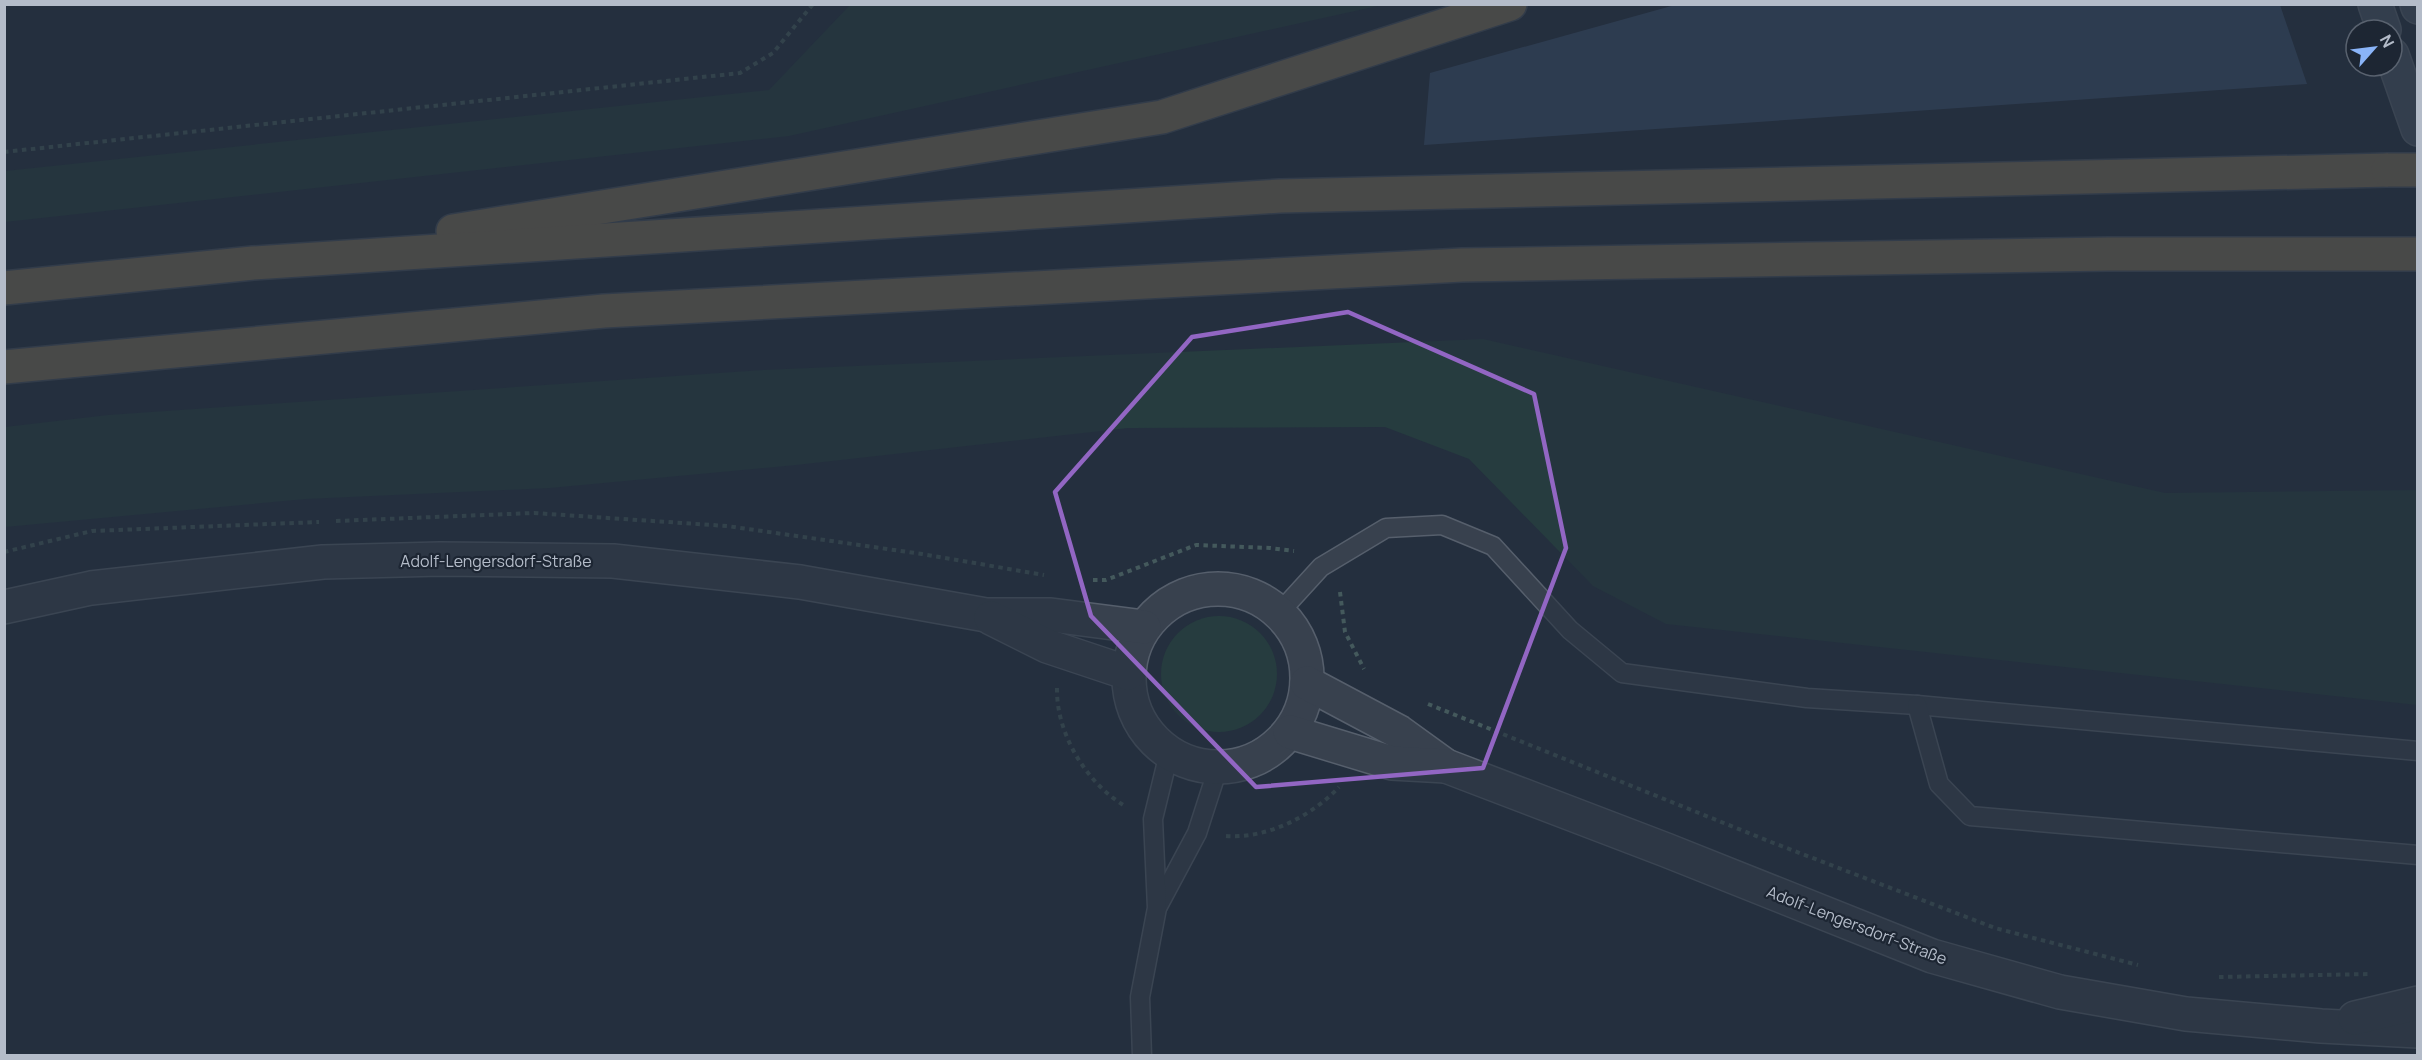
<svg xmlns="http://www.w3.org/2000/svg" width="2422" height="1060" font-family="Manrope,sans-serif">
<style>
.green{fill:#263c3f}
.water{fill:#394c67}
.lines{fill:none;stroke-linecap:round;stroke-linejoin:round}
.service-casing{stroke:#565f6c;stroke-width:21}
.tertiary-casing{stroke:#565f6c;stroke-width:36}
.secondary-casing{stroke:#565f6c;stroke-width:36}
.motorway-casing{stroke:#434c59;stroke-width:36}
.path{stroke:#44595c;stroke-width:4;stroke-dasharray:4.5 4.5;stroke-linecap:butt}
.service{stroke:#38414e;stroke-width:18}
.tertiary{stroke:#38414e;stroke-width:33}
.secondary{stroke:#465061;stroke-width:33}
.motorway{stroke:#746855;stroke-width:33}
.motorway-bridge-casing{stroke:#434c59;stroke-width:36;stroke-linecap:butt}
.motorway-bridge{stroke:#746855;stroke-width:33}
.marked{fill:none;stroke:#9266c3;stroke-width:4.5;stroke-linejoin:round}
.labels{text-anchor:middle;stroke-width:4.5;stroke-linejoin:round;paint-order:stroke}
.street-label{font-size:16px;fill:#b4bcc9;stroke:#1d2633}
</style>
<rect width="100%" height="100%" fill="#242f3e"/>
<g class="green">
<path d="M850 5H1382L789 136 5 222V171L769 90Z"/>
<path d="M1483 339 2165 493 2417 490V705L1666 624 1593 586 1469 459 1385 427 1128 428 796 465 550 488 306 499 5 527V427L108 415 763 370Z"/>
<circle cx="1219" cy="674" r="58"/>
</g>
<path class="water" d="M1675 5H2280L2307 84 1424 145 1430 73Z"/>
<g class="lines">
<defs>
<g id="service">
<path d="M1279 613 1321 567 1386 528 1442 525 1493 546 1570 630 1622 673 1807 698 1917 705 2418 751"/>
<path d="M1917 705 1939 784 1970 816 2418 855"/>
<path d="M1158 906 1197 833 1218 768"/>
<path d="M1142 1056 1140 997 1157 908 1153 819 1169 753"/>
</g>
<g id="tertiary">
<circle cx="1218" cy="678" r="89"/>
<path d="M4 607 91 588 323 562 440 559 613 561 800 582 986 615H1051L1144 627"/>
<path d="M991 618 1047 646 1128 673"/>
<path d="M1307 683 1399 732 1446 766 1666 850 1932 956 2060 992 2186 1014 2321 1026 2418 1031"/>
<path d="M1290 732 1392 763 1446 766"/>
<path d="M2355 1018 2418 1003"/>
</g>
<g id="secondary">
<path d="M2375 4 2384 30"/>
<path d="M2417 4 2418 7"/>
<path d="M2392 55 2418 129"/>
</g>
<g id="motorway">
<path d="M453 231 1162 117 1510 4"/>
<path d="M4 288 253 263 1280 196 2388 170"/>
<path d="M4 367 604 311 1462 265 2108 254H2418"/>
</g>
</defs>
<use href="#service" class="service-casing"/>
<use href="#tertiary" class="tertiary-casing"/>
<use href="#secondary" class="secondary-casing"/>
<use href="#motorway" class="motorway-casing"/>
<g class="path">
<path d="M4 152 740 73 773 53 813 4"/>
<path d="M336 521 534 513 727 526 922 554 1044 575"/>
<path d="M4 552 92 531 319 522"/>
<path d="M1093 580H1106L1196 545 1270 548 1294 551"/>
<path d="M1340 592 1345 632 1364 669"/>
<path d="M1057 688C1056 733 1086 783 1125 806"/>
<path d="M1428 704 1771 842 1995 928 2138 965"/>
<path d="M1226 836C1267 839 1312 816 1339 787"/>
<path d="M2219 977 2370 974"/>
</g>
<use href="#service" class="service"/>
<use href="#tertiary" class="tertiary"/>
<use href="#secondary" class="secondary"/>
<use href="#motorway" class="motorway"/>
<defs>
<path id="motorway-bridge" d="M2388 170H2418"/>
</defs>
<use href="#motorway-bridge" class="motorway-bridge-casing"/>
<use href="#motorway-bridge" class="motorway-bridge"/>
</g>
<path d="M0 0H2422V1060H0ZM1348 312 1534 394 1566 548 1483 768 1256 787 1091 616 1055 492 1192 337Z" fill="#242f3e" fill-opacity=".55" fill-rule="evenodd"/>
<path class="marked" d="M1348 312 1534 394 1566 548 1483 768 1256 787 1091 616 1055 492 1192 337Z"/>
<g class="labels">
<g class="street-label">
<text x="496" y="567">Adolf-Lengersdorf-Straße</text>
<text transform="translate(1857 925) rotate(21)" y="6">Adolf-Lengersdorf-Straße</text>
</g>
</g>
<rect width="2422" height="1060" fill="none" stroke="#b4bcc9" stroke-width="12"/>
<g transform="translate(2374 48) rotate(62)"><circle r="28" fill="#1d2633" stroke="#59626f" stroke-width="1.5"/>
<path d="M0-4.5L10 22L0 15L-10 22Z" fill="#8ab4f8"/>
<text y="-9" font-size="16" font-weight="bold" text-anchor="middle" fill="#b4bcc9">N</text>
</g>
</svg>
